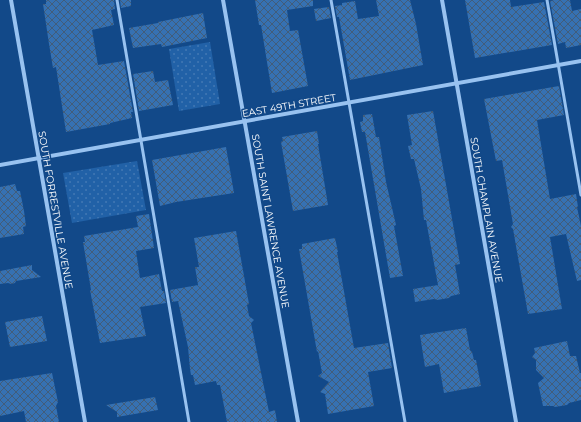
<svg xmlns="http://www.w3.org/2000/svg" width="581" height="422" font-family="Montserrat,sans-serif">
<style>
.grass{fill:url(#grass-dots)}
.building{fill:url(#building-cross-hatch)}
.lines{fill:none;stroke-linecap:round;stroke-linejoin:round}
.lane{stroke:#98c2f0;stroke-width:3}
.street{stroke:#98c2f0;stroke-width:4}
.labels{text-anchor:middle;stroke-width:3;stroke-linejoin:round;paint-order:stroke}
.street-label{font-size:10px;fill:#fff;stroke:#124989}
</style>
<defs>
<pattern id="grass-dots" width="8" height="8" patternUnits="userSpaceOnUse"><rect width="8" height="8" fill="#2161a7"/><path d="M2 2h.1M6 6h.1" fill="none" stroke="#4279b4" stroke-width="1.8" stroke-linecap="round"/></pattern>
<pattern id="building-cross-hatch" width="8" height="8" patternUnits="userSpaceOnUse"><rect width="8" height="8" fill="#3671b2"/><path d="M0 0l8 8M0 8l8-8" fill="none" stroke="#425d7a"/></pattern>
</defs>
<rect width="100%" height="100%" fill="#124989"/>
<g class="grass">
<path d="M210 42 220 104 179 111 169 49Z"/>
<path d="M137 161 146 210 72 223 63 173Z"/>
</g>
<g class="building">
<path d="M46 0H114L115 9 111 10 114 25 92 30 98 65 124 61 133 112H131L132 118 110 123V124L66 132 56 67 53 68 49 44 43 4H46Z"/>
<path d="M120 0H131V6L121 8Z"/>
<path d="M255 0H313V6L287 10 290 31 298 30 308 86 272 93 261 25H259Z"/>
<path d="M376 0H410L416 24 423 65 350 80 339 17H337L335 6 342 5V3L355 1 358 19 379 16Z"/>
<path d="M465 0H510L511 7 544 2 552 45 475 58Z"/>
<path d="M554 0H570L572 11 581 9V45L566 48 565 42 558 44 550 1Z"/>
<path d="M329 7 331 18 316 21 314 9Z"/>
<path d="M203 13 207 38 162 47 161 44 133 48 129 28 158 23V22Z"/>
<path d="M153 71 155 82 168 80 173 105 139 111 133 74Z"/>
<path d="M559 86 564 115 537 120 550 199 576 194 578 207H577L581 226V280L577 281 566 234 550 237 562 309 528 314 513 229 511 227 513 224 502 160 496 161 484 99Z"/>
<path d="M433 111 460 264 455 265 460 294 451 296 449 298 437 300 434 299 415 302 413 289 438 285 426 220H424L421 189 414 159H411L408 146 412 145 407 115Z"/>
<path d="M372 114 376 137H379L386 182 396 225 394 226 403 276 390 278 365 132H362L360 122 363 121V115Z"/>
<path d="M317 131 319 144H318L328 205 293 211 281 142 283 141 282 137Z"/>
<path d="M226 147 234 193 176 202 160 206 152 160Z"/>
<path d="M15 184 17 191H20L24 211 26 226 23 227 24 234 0 238V187Z"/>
<path d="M149 214 154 248 136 251 140 278 159 274 162 291H164L166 303 140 307 146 336 100 343 90 290H91L83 242H85L84 236 138 227 136 216Z"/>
<path d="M236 231 249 304 247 305 249 316 254 320 251 323 269 412 275 410 277 422H227L220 385H217L216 381 195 385 193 375H191L190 369 188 347 178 301 172 302 170 290 198 285 195 267H199L194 238Z"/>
<path d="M335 238 338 252H337L354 348 388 343 392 368 368 372 374 406 328 414 325 394 320 392 329 382 318 376 322 373 318 351 317 352 299 249H302V244Z"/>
<path d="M32 265V270L41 277 16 281 15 283 11 284 8 283 0 284V271Z"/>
<path d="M42 316 47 341 10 347 5 322Z"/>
<path d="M466 328 470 350 472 352 474 360H476L481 386 444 393 439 364 425 367 420 335Z"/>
<path d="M567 341 570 356H576L580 373H581V400L569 403 567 405 555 407 553 406H543L538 383 544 378 536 370V360L532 357 535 353 534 348Z"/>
<path d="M52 373 58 402 56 406 59 422H26L24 411 0 416V381Z"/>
<path d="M155 397 158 410 117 417V412L106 405Z"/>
</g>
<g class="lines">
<g class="lane">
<path d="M117 0 189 422"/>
<path d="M331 0 405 422"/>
<path d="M547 0 581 195"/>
</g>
<g class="street">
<path d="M11 0 85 422"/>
<path d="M223 0 298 422"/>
<path d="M442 0 516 422"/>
<path d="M0 165 581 61"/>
</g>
</g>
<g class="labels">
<g class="street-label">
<text transform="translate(289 105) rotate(-10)" y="4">EAST 49TH STREET</text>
<text transform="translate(56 210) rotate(80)" y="4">SOUTH FORRESTVILLE AVENUE</text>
<text transform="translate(487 210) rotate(80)" y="4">SOUTH CHAMPLAIN AVENUE</text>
<text transform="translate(271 221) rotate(80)" y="4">SOUTH SAINT LAWRENCE AVENUE</text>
</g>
</g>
</svg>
